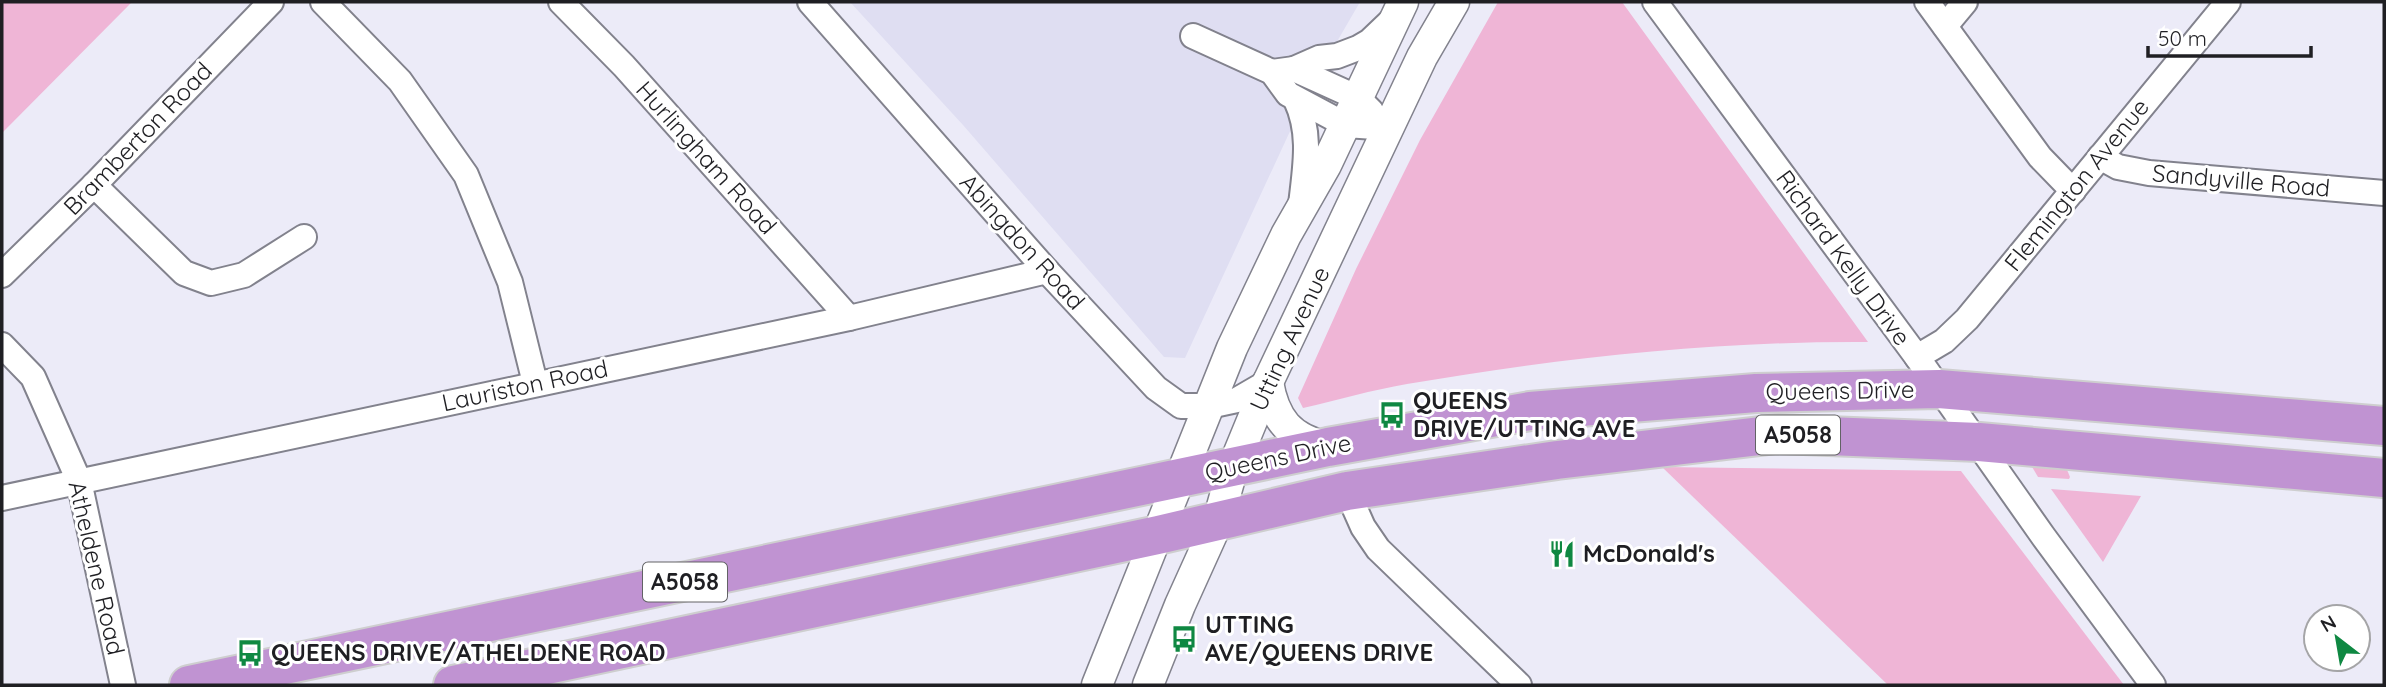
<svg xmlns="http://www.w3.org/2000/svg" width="2386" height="687" font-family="Quicksand,sans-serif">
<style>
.built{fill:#dfdef2}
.green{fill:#efb5d6}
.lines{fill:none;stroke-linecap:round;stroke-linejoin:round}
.minor-casing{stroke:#82828d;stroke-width:28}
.tertiary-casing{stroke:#82828d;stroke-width:33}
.trunk-casing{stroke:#cececf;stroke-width:42}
.minor{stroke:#fff;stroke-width:24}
.tertiary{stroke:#fff;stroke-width:30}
.trunk{stroke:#c093d2;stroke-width:38}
.labels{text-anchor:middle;stroke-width:6;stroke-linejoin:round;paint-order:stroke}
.shield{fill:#fff;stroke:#626265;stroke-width:2}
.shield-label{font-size:23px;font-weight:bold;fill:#1f1f23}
.street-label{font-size:24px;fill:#1f1f23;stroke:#fff}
.poi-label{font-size:24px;font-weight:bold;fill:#1f1f23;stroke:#fff;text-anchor:start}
</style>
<rect width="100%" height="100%" fill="#ecebf8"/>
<path class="built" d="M850 2H1360L1310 88 1185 358 1164 357 963 125Z"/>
<g class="green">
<path d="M2 2H132L2 133Z"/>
<path d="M1498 2H1622L1868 342C1714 341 1558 358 1407 384 1372 390 1338 400 1303 408L1298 398 1356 269 1420 140Z"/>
<path d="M2063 460 2070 477 2069 479 2038 477 2031 465Z"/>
<path d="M1662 467 1961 471 2124 685H1888Z"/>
<path d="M2051 489 2141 496 2103 562Z"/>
</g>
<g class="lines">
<defs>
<g id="minor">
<path d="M323 2 400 81 466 175 510 282 535 383"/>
<path d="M561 2 624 66 849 318"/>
<path d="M810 2 1047 271 1156 388 1181 406H1209L1237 400 1268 382"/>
<path d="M1655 2 1917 357 2043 536 2153 685"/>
<path d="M1927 2 2040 157 2073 191"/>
<path d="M1945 26 1965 2"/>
<path d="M1193 36 1272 72 1288 94 1346 125 1389 128"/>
<path d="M1294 69 1319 58 1337 56 1358 48 1370 41 1391 21"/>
<path d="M1272 72 1294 69 1358 98 1371 111"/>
<path d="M1296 100C1312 134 1305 168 1301 205"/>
<path d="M2100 157 2118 167 2149 173 2384 193"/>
<path d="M94 185 184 273 211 283 244 275 304 237"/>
<path d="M2 275 94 185 271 2"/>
<path d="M2 345 33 377 79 481 123 685"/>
<path d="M1917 357 1944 341 1967 319 2228 2"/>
<path d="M1347 491 1363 527 1378 549 1519 685"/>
<path d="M2 498 849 318 1047 271"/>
</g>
<g id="tertiary">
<path d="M1268 382C1274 419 1290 439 1328 447"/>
<path d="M1097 685 1232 348 1286 235 1326 165 1403 2"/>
<path d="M1148 685 1180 605 1218 521 1233 467 1268 382 1422 57 1454 2"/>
</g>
<g id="trunk">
<path d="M189 685 1328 447 1530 411 1756 393 1939 389 2384 426"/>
<path d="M453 685 1158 535 1347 491 1557 460 1777 434 1979 442 2384 478"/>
</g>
</defs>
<use href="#minor" class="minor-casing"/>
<use href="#tertiary" class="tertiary-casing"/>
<use href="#trunk" class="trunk-casing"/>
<use href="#minor" class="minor"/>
<use href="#tertiary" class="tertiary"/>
<use href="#trunk" class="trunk"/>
</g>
<defs>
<symbol id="bus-bare" viewBox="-9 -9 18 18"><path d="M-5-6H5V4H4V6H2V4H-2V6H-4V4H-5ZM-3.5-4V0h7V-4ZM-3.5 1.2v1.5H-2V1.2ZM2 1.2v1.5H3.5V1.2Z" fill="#0f8842" stroke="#fff" stroke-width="2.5" paint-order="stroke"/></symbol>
<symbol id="restaurant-bare" viewBox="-9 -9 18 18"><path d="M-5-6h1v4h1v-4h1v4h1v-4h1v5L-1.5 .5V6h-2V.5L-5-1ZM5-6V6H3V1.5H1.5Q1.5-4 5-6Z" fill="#0f8842" stroke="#fff" stroke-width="2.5" paint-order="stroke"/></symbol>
</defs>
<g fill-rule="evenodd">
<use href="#bus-bare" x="1373" y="396" width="38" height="38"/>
<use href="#restaurant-bare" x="1543" y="535" width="38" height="38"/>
<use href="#bus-bare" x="1165" y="620" width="38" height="38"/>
<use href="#bus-bare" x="231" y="634" width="38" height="38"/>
</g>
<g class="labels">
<g class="shield">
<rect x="1756" y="415.5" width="84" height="39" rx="5"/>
<rect x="643" y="562.5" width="84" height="39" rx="5"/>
</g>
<g class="shield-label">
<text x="1798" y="443">A5058</text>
<text x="685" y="590">A5058</text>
</g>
<g class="street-label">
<text transform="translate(138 139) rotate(-46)" y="8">Bramberton Road</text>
<text transform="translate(706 158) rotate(48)" y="8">Hurlingham Road</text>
<text transform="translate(2241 181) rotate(5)" y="8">Sandyville Road</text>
<text transform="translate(2077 185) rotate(-51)" y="8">Flemington Avenue</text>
<text transform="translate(1022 242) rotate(48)" y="8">Abingdon Road</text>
<text transform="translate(1843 258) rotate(54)" y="8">Richard Kelly Drive</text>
<text transform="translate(1290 339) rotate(-65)" y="8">Utting Avenue</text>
<text transform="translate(525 386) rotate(-12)" y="8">Lauriston Road</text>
<text transform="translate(1840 391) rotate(-1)" y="8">Queens Drive</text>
<text transform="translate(1278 458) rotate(-12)" y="8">Queens Drive</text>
<text transform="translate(96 568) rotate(77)" y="8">Atheldene Road</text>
</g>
<g class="poi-label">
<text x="1413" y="409">QUEENS<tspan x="1413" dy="28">DRIVE/UTTING AVE</tspan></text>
<text x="1583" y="562">McDonald's</text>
<text x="1205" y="633">UTTING<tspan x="1205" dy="28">AVE/QUEENS DRIVE</tspan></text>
<text x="271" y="661">QUEENS DRIVE/ATHELDENE ROAD</text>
</g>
</g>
<rect width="2386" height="687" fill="none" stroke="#1f1f23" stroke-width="7"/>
<g transform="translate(2337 638) rotate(329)"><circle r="33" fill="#ffffff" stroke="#a5a5a7" stroke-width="2"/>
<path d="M0-5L12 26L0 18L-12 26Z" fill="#0f8842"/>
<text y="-10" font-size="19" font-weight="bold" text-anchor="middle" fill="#1f1f23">N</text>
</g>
<path d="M2148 46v10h163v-10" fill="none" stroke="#1f1f23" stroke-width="3.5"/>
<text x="2158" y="46" font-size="21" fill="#1f1f23" stroke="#ffffff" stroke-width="5" paint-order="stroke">50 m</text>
</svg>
